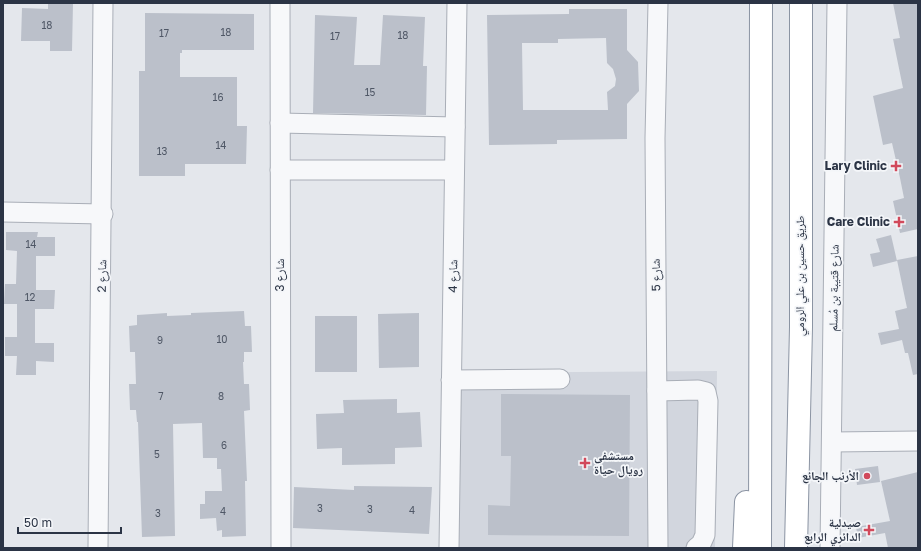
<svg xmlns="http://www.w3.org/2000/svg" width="921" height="551" font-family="'Golos Text','Noto Naskh Arabic',sans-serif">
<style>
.built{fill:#d2d6de}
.building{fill:#bbc0ca;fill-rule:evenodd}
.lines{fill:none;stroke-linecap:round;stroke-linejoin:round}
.minor-casing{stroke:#a9aeb7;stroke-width:21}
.highway-casing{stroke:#8b94a3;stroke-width:24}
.minor{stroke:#f7f8fa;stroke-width:19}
.highway{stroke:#fff;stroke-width:22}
.poi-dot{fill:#d1495b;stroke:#f4f6f9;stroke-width:1.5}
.labels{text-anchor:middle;stroke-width:3.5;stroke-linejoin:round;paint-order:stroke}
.number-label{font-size:10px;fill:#4f5766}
.poi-label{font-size:12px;font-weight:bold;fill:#2b3445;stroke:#f4f6f9;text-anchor:end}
.street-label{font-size:12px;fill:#2b3445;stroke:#f4f6f9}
</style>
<rect width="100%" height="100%" fill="#e4e7ec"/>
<path class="built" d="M717 371 715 548H455L454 373Z"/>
<g class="building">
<path d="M48 3H73L72 51H50V41H21L22 8 48 9Z"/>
<path d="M893 3H918V229L900 233 893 201 904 198 900 178 892 143 883 145 873 96 903 88 893 39 900 38Z"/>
<path d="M569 9H627V50L638 62 639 91 627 104V139L557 140V144L489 145 487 15 569 14ZM606 38 607 63 613 69 616 79 615 86 607 92 608 110H523L522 43H558V39Z"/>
<path d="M145 13 254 14V50H182V53H180V77H237V126H247L246 164H185V176H139V71H145Z"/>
<path d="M315 15 357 17 354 65H380L383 15 425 17 423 66H427L426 115 313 113Z"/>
<path d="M6 232H38L37 237H55V256H36V290H55L54 309H35V343H54V362L36 361V375H16L17 356H5V337H17V304H4L5 284H16L17 251 6 250Z"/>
<path d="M891 235 897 261 873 267 870 254 880 252 876 239Z"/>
<path d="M918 256V374L913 375 908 353H905L902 340 881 345 878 333 899 329 895 311 907 308 897 260Z"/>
<path d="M244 311 245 326H251L252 352H244V362H243L244 384H249L250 410 244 411 247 481H245L246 536 222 537V530L217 531 216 518 200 519V504H205V491H222L221 469H217V458H203L202 423 173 424 175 536 142 537 138 422H137L136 410H130L129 384H136L135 352H130L129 326 137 325V315L167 313V316L191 315V313Z"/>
<path d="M419 313V367L379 368 378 314Z"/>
<rect x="315" y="316" width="42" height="56"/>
<path d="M501 394 630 395 629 536 488 535V505L510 506 511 456H501Z"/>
<path d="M397 399V413L420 412 422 447 395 448V464L342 465V448L317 449 316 414 344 413 343 400Z"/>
<path d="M878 466 880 482 857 485 855 469Z"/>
<path d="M918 472V548H888L885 533 858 538 856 527 890 521 881 481Z"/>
<path d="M354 486 432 487 429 534 293 528 294 487 354 490Z"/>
</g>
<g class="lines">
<defs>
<g id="minor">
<path d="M280 3 281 548"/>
<path d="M280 123 455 127"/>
<path d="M280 170H454"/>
<path d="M3 212 103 214"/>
<path d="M451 380 560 379"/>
<path d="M657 391 698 390 706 392 708 401 705 535 701 544 696 548"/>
<path d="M832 442 918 441"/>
<path d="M98 548 103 3"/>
<path d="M449 548 457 3"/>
<path d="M658 548 655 138 658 3"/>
<path d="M830 548 837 3"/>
</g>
<g id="highway">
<path d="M744 548 746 502"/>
<path d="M760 548 761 3"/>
<path d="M796 548 801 327V3"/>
</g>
</defs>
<use href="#minor" class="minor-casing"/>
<use href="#highway" class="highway-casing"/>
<use href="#minor" class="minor"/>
<use href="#highway" class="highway"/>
</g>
<g class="poi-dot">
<path d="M894 160h4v4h4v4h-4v4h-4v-4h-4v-4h4z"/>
<path d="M897 216h4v4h4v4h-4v4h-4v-4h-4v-4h4z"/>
<path d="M583 457h4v4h4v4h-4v4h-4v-4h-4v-4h4z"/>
<circle cx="867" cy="476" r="4"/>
<path d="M867 524h4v4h4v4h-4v4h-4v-4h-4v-4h4z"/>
</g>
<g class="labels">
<g class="number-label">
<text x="47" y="29">18</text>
<text x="226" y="36">18</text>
<text x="164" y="37">17</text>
<text x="403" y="39">18</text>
<text x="335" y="40">17</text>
<text x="370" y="96">15</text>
<text x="218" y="101">16</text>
<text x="221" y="149">14</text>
<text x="162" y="155">13</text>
<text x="31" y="248">14</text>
<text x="30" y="301">12</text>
<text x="222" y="343">10</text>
<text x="160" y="344">9</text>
<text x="161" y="400">7</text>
<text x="221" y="400">8</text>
<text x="224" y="449">6</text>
<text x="157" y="458">5</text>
<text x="320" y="512">3</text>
<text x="370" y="513">3</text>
<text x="412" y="514">4</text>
<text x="223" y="515">4</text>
<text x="158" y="517">3</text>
</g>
<g class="poi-label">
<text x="887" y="170">Lary Clinic</text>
<text x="890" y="226">Care Clinic</text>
<text x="594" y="460" text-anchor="start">مستشفى<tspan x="594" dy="14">رويال حياة</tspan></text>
<text x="859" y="480">الأرنب الجائع</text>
<text x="861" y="527">صيدلية<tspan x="861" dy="14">الدائري الرابع</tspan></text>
</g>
<g class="street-label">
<text transform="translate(280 275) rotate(-90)" y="4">شارع 3</text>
<text transform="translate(656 275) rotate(-91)" y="4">شارع 5</text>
<text transform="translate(102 276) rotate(-89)" y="4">شارع 2</text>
<text transform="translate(453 276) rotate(-89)" y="4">شارع 4</text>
<text transform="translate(800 276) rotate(-90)" y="4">طريق حسين بن علي الرومي</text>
<text transform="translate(834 288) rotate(-89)" y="4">شارع قتيبة بن مُسلم</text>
</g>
</g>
<rect width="921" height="551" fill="none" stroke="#2b3445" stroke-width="8"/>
<path d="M18 527v6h103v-6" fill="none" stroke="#2b3445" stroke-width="2"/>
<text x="24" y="527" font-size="12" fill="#2b3445" stroke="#f4f6f9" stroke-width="3" paint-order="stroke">50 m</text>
</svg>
